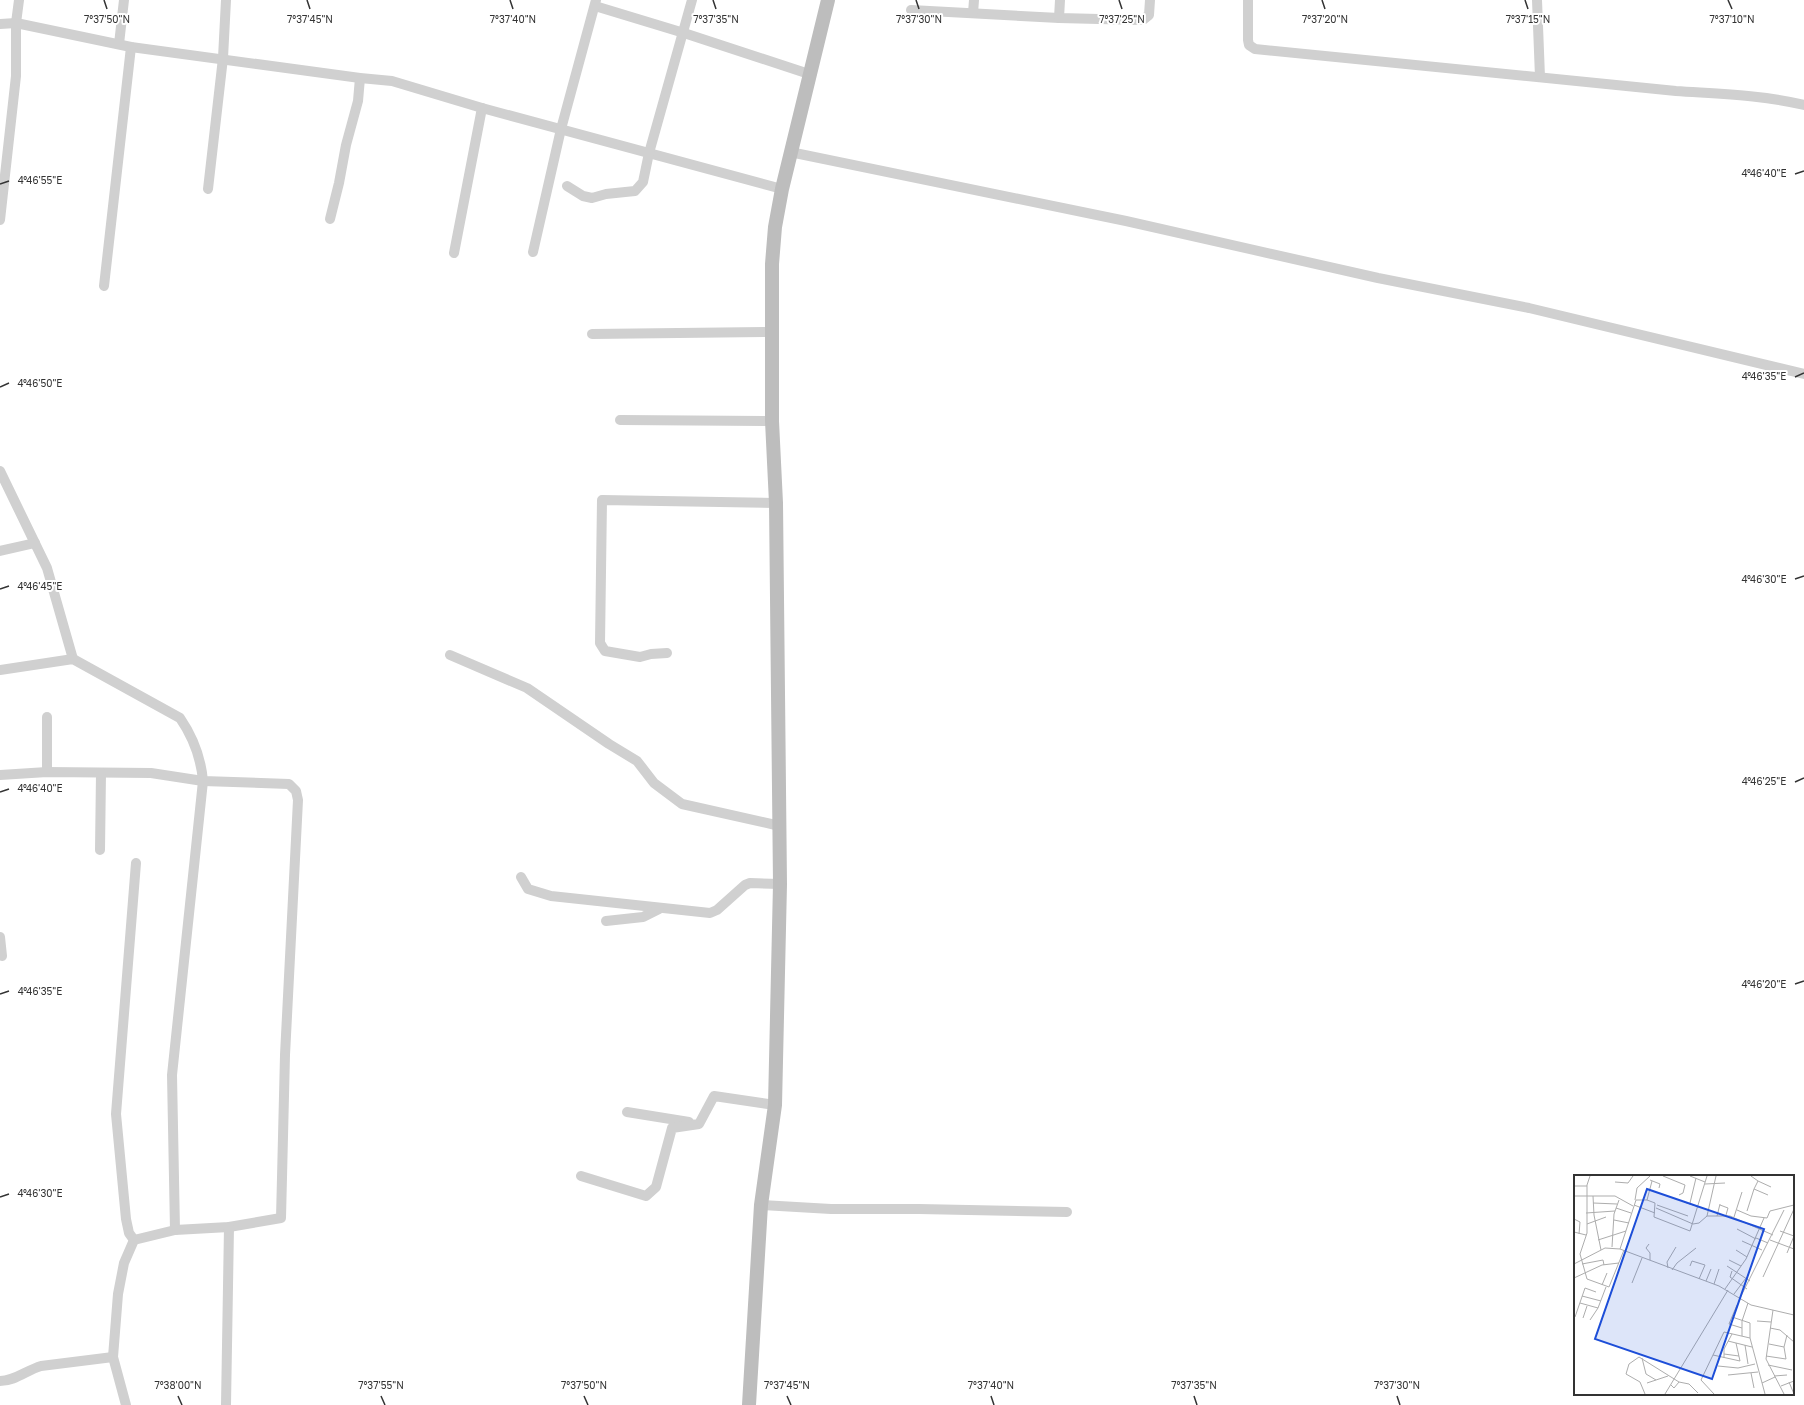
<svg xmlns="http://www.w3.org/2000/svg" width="1804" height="1405" font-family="'Golos Text',sans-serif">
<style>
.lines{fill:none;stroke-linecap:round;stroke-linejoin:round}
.street{stroke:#d0d0d0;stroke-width:10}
.secondary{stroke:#bdbdbd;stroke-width:14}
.ticks{fill:none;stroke:#333;stroke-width:1.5}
.inset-road{fill:none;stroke:#adadad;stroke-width:1}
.view{fill:#1d4ed8;fill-opacity:0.15;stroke:#1d4ed8;stroke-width:2}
.inset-edge{fill:none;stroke:#333;stroke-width:2}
.ticks-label{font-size:10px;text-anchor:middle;fill:#333;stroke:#fff;stroke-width:4;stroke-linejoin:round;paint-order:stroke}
</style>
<rect width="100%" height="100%" fill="#fff"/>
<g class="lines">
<g class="street">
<path d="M1248 0V40L1249 45 1255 49 1676 91C1718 94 1763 95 1804 105"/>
<path d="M1537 0 1540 77"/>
<path d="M595 6 684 33 809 74"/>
<path d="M911 10 1059 18 1139 20 1144 19 1149 15 1150 0"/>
<path d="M973 13 974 0"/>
<path d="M1059 18 1060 0"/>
<path d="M0 24 16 23 131 47 360 78 392 81 482 108 782 189"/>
<path d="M119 44 124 0"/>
<path d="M790 152 1126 221 1378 278 1529 308 1804 374"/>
<path d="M567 186 583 196 592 198 606 194 635 191 643 182 649 153 692 0"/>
<path d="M208 189 223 58 226 0"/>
<path d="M330 219 339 183 346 145 358 101 360 78"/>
<path d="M0 220 16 76V23L19 0"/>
<path d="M533 252 561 129 596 0"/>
<path d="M454 253 482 108"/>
<path d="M104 286 131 47"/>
<path d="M592 334 772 332"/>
<path d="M620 420 772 421"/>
<path d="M0 471 47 568 73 659"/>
<path d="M0 551 35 543"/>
<path d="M667 653 651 654 640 657 605 651 600 643 602 500 776 503"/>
<path d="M450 655 527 688 609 744 637 761 654 783 682 804 780 826"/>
<path d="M0 670 73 659 180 718C193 737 201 758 203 781L172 1075 175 1230"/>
<path d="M47 717V772"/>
<path d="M0 775 47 772 151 773 203 781 289 784 296 791 298 800 285 1055 281 1218 229 1227 175 1230 134 1240 124 1263 118 1294 113 1357 126 1405"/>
<path d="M100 850 101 773"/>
<path d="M521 877 528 889 551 896 710 913 717 910 745 885 750 883 780 884"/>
<path d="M606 921 643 917 659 909"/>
<path d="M0 937 2 956"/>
<path d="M627 1112 689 1122"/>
<path d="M581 1176 646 1196 656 1187 672 1128 699 1124 714 1096 775 1105"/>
<path d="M761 1205 831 1209H919L1067 1212"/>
<path d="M134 1240 129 1233 126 1219 116 1114 136 863"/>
<path d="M0 1381C15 1381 27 1370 41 1366L113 1357"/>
<path d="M226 1405 229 1227"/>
</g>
<path class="secondary" d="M749 1405 761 1205 775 1105 780 884 776 503 772 421V264L775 227 782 189 828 0"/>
</g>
<path class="ticks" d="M104 0 107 9M307 0 310 9M510 0 513 9M713 0 716 9M916 0 919 9M1119 0 1122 9M1322 0 1325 9M1525 0 1528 9M1728 0 1732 9M1795 174 1804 171M0 184 9 181M1795 377 1804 373M0 387 9 383M1795 579 1804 576M0 589 9 586M1795 782 1804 778M0 792 9 789M1795 984 1804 981M0 994 9 991M0 1197 9 1194M178 1396 182 1405M381 1396 385 1405M584 1396 588 1405M787 1396 791 1405M991 1396 994 1405M1194 1396 1197 1405M1397 1396 1400 1405"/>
<g transform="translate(1574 1175)">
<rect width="220" height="220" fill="#fff"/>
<path class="inset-road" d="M16 1 13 10V58L6 79 13 104 35 112 50 75M89 1 111 10 109 18 105 20M116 1 131 7M177 1 184 6 180 14 194 20M76 5 86 9 85 13M184 6 197 12M41 7 54 8 59 1M131 9 151 8M0 11H13M0 21H41L59 31M19 21 20 40 27 75M61 25 63 13 76 1M73 25 78 6M110 27 125 32M19 28 43 29M116 28 122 3M60 30 81 38M83 30 114 41M146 30 154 33 152 40M42 33 57 38M82 33 119 49 125 48 133 41 142 1M163 35 177 41 193 43 196 36 220 30M173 36 180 14M12 38 41 36M133 41H156L199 60M143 41 146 29M160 42 168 17M0 44 6 47 5 59M40 45 55 48M13 49 32 42M163 54 182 64M206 56 220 61M0 57 12 60M182 63 194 68M24 65 52 56M196 65 220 74M168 66 188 75M75 69 72 73 76 78V85M38 72 40 39 45 25M46 74 62 25H73L81 28 80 42 116 56 133 1M162 75 173 82M213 78 220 61M155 85 167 91M0 89 31 73 46 74 145 111 177 130 220 140M8 89 29 85 30 90M116 91 118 86 131 90 125 104M153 91 176 106M94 93 93 87 102 72M98 95 103 88 122 73M158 96 156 102 173 114M189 102 220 34M0 103 28 90 45 88M132 106 137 94M58 108 68 83M140 109 145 94M28 110 33 98M151 114 172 84 190 43M160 119 172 103M8 121 27 126M166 123 210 35M6 128 24 133 32 112M163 130 155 149 168 153M199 135 192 184 210 219M1 142 11 113 22 117M158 142 176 148V163L191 219M9 143 13 131M16 145 24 133M183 146 197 147M196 153 206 155 220 167M168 161V146L174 128M154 166 178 172M195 169 210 172M171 170 174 189M150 179 165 181M139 180 166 186 162 168M192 181 212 184 210 172 213 160M68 183 72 199 82 205M150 183V174L158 159M194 190 218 195M144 191 164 193 181 189M177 198 180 213M154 200 184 197M200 201 213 200M105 207 115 209 124 218M215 207 220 219M73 208 94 201M188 208 201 202M207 211 220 206M71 219 66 207 52 199 55 189 65 182 105 207 100 213 97 210M91 219 154 115M140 219 127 205 150 157 176 163"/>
<path class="view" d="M73 14 190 54 138 204 21 164Z"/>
<rect width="220" height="220" class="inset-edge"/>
</g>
<g class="ticks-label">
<text x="1325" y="23">7°37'20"N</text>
<text x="1732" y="23">7°37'10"N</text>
<text x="107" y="23">7°37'50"N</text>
<text x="310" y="23">7°37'45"N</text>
<text x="513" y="23">7°37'40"N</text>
<text x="716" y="23">7°37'35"N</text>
<text x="919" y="23">7°37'30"N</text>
<text x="1122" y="23">7°37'25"N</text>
<text x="1528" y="23">7°37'15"N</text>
<text x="1764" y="177">4°46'40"E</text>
<text x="40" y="184">4°46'55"E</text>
<text x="1764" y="380">4°46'35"E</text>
<text x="40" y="387">4°46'50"E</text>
<text x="1764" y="583">4°46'30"E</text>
<text x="40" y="590">4°46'45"E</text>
<text x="1764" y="785">4°46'25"E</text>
<text x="40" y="792">4°46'40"E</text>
<text x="1764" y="988">4°46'20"E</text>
<text x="40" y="995">4°46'35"E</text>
<text x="40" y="1197">4°46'30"E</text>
<text x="178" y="1389">7°38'00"N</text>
<text x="381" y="1389">7°37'55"N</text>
<text x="584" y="1389">7°37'50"N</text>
<text x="787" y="1389">7°37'45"N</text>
<text x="991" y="1389">7°37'40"N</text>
<text x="1194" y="1389">7°37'35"N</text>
<text x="1397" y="1389">7°37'30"N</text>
</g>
</svg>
